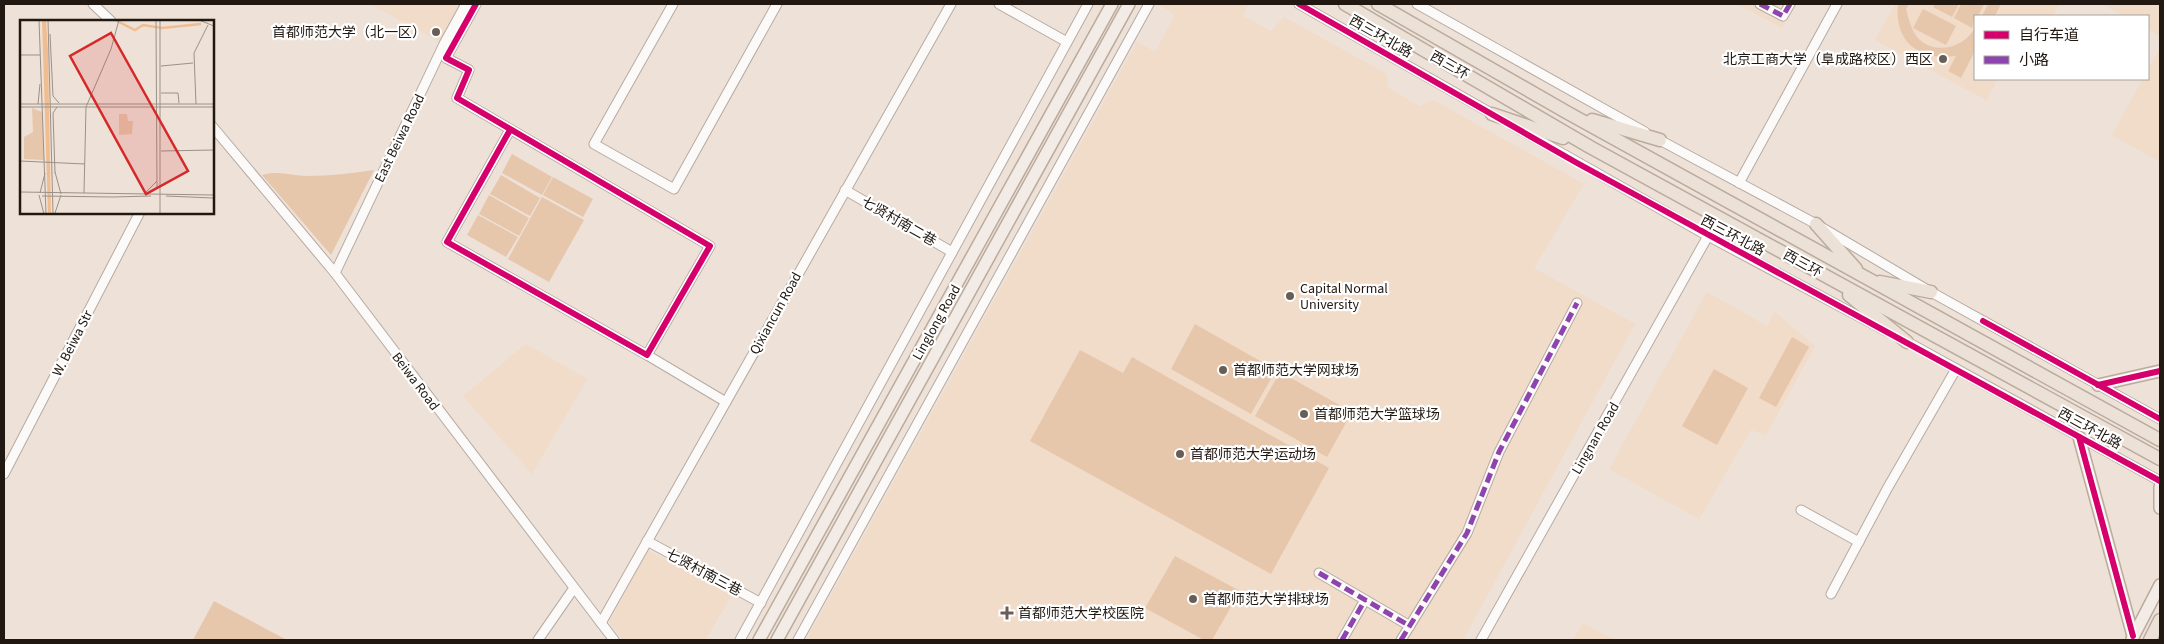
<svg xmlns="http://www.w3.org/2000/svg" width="2164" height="644" font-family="'Source Sans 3','Noto Sans SC',sans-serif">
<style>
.built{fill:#f1dbc9}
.green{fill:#e7c7ac}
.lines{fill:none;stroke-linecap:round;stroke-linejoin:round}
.minor-casing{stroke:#b5aba3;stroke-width:11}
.major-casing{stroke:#baab9d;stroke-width:14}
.highway-casing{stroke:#baab9d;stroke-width:15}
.minor{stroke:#fcfaf9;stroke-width:9}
.major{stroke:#f3ebe5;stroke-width:11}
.highway{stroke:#ece1d7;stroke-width:12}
.quiet{stroke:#8e44ad;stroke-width:5;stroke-dasharray:10 5;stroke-linecap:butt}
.cycleway-casing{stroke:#fff;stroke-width:9}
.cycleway{stroke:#d6006c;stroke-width:6}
.poi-dot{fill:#695e56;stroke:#fff;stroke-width:2}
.labels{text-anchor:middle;stroke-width:4.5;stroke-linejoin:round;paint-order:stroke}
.poi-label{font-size:14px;fill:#211811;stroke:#fff;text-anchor:start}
.street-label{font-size:14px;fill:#211811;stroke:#fff}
.inset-river{fill:none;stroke:#f0bd90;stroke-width:2.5}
.inset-road{fill:none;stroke:#9c9188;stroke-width:1}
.view{fill:#d62828;fill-opacity:0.15;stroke:#d62828;stroke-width:2.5}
.inset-edge{fill:none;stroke:#211811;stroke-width:2.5}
</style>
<rect width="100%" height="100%" fill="#eee1d7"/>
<g class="built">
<path d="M370 4H466L444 44Z"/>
<path d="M1158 4H1248L1243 16 1271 31 1284 17 1387 74V87L1419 106 1433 100 1584 184 1534 268 1635 324 1463 640H806L1137 42 1155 52 1175 15Z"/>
<path d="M1737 4H1796L1782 28Z"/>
<path d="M1895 4H2060L2053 16H1975V79H1998L1986 100 1875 40Z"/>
<path d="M2102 4H2160V36L2148 29V16H2124Z"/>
<path d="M2160 48V162L2112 135 2143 79H2148V70Z"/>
<path d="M1707 292 1767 326 1775 312 1815 346 1766 435 1751 430 1699 519 1609 469Z"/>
<path d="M526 344 587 379 532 474 463 396Z"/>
<path d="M648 551 732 595 705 640H623L609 622Z"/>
<path d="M1583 623 1614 640H1573Z"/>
</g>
<g class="green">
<path d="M1898 4H1909L1906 9C1909 20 1912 34 1921 41 1939 55 1965 46 1975 28V51L1961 78 1948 71 1956 56C1920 61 1894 43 1898 4Z"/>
<path d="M1935 4H1959L1952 17 1933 7Z"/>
<path d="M1961 4H1984L1978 16H1975L1972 28 1954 18Z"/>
<path d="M1988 4H2001L1995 16H1982Z"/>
<path d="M1923 9 1956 26 1946 45 1913 28Z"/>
<path d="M512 154 552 177 542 195 502 173Z"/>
<path d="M374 170 331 255 262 175C278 170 292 176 308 176 330 176 352 173 374 170Z"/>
<path d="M501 175 540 198 530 216 490 194Z"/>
<path d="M553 177 593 199 583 217 543 195Z"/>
<path d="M489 195 529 218 519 236 479 214Z"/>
<path d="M542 197 584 220 549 282 508 259Z"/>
<path d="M478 215 518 237 506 257 467 235Z"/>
<path d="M1195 324 1276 370 1251 414 1171 369Z"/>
<path d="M1792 337 1809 347 1776 407 1759 398Z"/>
<path d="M1080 350 1123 373 1132 357 1329 468 1271 574 1030 441Z"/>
<path d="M1714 369 1748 388 1717 445 1682 426Z"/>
<path d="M1280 372 1352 412 1327 457 1255 416Z"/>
<path d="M1175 556 1240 591 1212 640H1204L1145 608Z"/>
<path d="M214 601 285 639 284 640H193Z"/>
</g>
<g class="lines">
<defs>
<g id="minor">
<path d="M93 4 111 21"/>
<path d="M476 4 446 58 469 70 457 98 710 246 647 355 447 242 510 130"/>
<path d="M673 4 594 144 674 189 777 4"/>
<path d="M999 4 1067 42"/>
<path d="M1299 4 1496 116"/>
<path d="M1417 4 1645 132"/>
<path d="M1760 4 1783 16 1790 4"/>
<path d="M1512 125 1708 236 1888 332"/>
<path d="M212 126 335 273 614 640"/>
<path d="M1656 138 1816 224 1931 292 2160 419"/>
<path d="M1739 183 1837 4"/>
<path d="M845 190 952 252"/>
<path d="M335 273 444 44 466 4"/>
<path d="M1902 339 2160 481"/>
<path d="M647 355 726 402"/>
<path d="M4 474 140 212"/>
<path d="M1801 510 1859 542"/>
<path d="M647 541 761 603"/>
<path d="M1319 573 1410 626"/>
<path d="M1831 594 1887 489 1956 369"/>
<path d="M601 623 951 4"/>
<path d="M538 640 574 588"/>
<path d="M740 640 1088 4"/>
<path d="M798 640 1149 4"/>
<path d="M1342 640 1365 600"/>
<path d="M1401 640 1467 533 1499 452 1577 303"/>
<path d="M1481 640 1708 236"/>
</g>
<g id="major">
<path d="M2098 385 2160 371"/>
<path d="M2079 437 2133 636"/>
<path d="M2160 487V508"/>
<path d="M2132 639 2160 585"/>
<path d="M759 640 1112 4"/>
<path d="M777 640 1129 4"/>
</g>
<g id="highway">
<path d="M1345 4 1590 147 2160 459"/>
<path d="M1378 4 1568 113 2160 440"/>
<path d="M1492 114 1563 138"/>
<path d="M1592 120 1660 140"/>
<path d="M1816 224 1856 269"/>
<path d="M1880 282 1931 292"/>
<path d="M1849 295 1907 342"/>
<path d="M2150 640 2160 620"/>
</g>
</defs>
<use href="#minor" class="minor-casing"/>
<use href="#major" class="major-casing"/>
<use href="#highway" class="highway-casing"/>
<use href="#minor" class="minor"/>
<use href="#major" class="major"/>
<use href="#highway" class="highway"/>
<g class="quiet">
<path d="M1760 4 1783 16 1790 4"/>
<path d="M1319 573 1410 626"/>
<path d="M1342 640 1365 600"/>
<path d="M1401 640 1467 533 1499 452 1577 303"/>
</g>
<defs>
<g id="cycleway">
<path d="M476 4 446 58 469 70 457 98 710 246 647 355 447 242 510 130"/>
<path d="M1299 4 1577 163 2160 481"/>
<path d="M1983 321 2160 419"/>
<path d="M2098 385 2160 371"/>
<path d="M2079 437 2133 636"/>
</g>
</defs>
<use href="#cycleway" class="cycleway-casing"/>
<use href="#cycleway" class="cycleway"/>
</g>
<g class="poi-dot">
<circle cx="436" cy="32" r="5"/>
<circle cx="1943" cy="59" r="5"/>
<circle cx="1290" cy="296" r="5"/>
<circle cx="1223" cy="370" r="5"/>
<circle cx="1304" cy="414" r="5"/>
<circle cx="1180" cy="454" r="5"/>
<circle cx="1193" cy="599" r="5"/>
<path d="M1004.5 605.5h5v5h5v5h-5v5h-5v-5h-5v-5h5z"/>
</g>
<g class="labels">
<g class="poi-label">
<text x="426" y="37" text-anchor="end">首都师范大学（北一区）</text>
<text x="1933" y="64" text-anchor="end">北京工商大学（阜成路校区）西区</text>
<text x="1300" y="293">Capital Normal<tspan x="1300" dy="16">University</tspan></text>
<text x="1233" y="375">首都师范大学网球场</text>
<text x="1314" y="419">首都师范大学篮球场</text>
<text x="1190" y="459">首都师范大学运动场</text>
<text x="1203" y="604">首都师范大学排球场</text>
<text x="1018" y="618">首都师范大学校医院</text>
</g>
<g class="street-label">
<text transform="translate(1381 36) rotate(30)" y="5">西三环北路</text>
<text transform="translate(1450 65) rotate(30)" y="5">西三环</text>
<text transform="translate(399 138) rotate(-64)" y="5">East Beiwa Road</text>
<text transform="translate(899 221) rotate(30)" y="5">七贤村南二巷</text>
<text transform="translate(1733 235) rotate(28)" y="5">西三环北路</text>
<text transform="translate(1803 263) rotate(29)" y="5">西三环</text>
<text transform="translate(775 313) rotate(-61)" y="5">Qixiancun Road</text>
<text transform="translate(936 322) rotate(-61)" y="5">Linglong Road</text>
<text transform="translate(72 343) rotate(-63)" y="5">W. Beiwa Str</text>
<text transform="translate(416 381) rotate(53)" y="5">Beiwa Road</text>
<text transform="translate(2090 428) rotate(29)" y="5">西三环北路</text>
<text transform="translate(1595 438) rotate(-60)" y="5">Lingnan Road</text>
<text transform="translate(704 572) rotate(28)" y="5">七贤村南三巷</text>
</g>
</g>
<g transform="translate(20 20)">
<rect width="194" height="194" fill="#eee1d7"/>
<path d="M12 88 22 92 24 140 4 139V117L13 112ZM99 94H107L108 101H113L112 114 99 115Z" fill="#e7c7ac"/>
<path d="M22 0H26L28 30 31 194H28Z" fill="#f0bd90"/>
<path class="inset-river" d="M95 0 115 10 123 5 142 8 181 4"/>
<path class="inset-road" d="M19 0 26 194M28 0 33 194M136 0 137 168M179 0 194 6M30 14 33 76 39 83M0 35H20M141 46 173 43M141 73H158L159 83M0 84H194M18 84 20 64M176 84 174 33 188 5M0 87H194M141 131 194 130M0 141 65 144M35 152 41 174M35 153 33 93 37 87M0 172 194 175M126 172 137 161M20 173 25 153M64 173 66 87 91 29 99 0M19 175 24 194M22 176 93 177M146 176 193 178M93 177 131 176M35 193 41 175M140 194V0"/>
<path class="view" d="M91 13 168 151 126 174 50 36Z"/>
<rect width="194" height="194" class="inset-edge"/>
</g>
<rect width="2164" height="644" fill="none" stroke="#211811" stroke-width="10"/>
<rect x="1974" y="15" width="175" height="65" fill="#ffffff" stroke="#a6a3a0"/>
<rect x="1984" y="31" width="25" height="8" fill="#d6006c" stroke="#a6a3a0"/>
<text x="2019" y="40" font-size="15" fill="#211811">自行车道</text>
<rect x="1984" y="56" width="25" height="8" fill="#8e44ad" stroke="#a6a3a0"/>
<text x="2019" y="65" font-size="15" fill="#211811">小路</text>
</svg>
